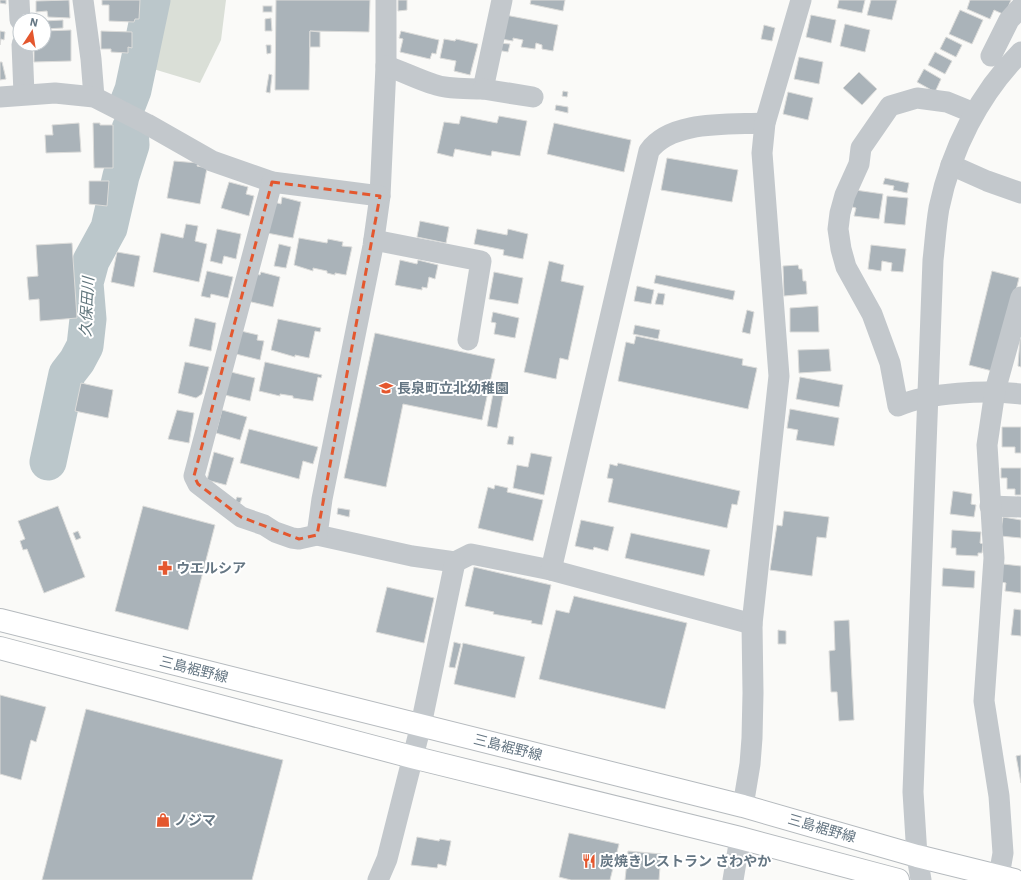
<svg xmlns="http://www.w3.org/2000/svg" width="1021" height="880" font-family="'IBM Plex Sans','Noto Sans JP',sans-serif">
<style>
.green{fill:#dadfd7}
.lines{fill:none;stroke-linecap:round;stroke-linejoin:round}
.river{stroke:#bbc7cb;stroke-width:37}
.building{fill:#aab3b9;stroke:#dcdcda}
.major-casing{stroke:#b5babe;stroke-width:24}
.minor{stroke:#c3c8cc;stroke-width:21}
.major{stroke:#fff;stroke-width:22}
.marked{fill:none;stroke:#e4572e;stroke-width:3;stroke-dasharray:8 5;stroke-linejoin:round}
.labels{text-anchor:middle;stroke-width:4;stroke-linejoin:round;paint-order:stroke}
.poi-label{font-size:14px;font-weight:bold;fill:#657683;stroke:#fff;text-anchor:start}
.street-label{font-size:14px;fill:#657683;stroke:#fff}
.water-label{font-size:15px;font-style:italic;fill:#60757c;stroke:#fff}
</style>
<rect width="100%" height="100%" fill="#fafaf8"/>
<path class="green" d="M163 0H226L221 40 200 83 150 68Z"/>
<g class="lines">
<g class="river">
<path d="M128 103 133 90 152 0"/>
<path d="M48 462 67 374 77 361 85 346 88 319 85 283 91 261 109 228 121 176 131 145 130 129"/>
</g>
</g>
<g class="building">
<path d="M0 0H6V4L0 3Z"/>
<path d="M69 0 70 18 48 17 47 11 36 12V1Z"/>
<path d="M102 0H140L139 19H135L134 22 109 21V5H102Z"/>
<path d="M276 0H370L369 32 310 31 309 90H275Z"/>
<path d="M398 0H407V10L398 11Z"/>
<path d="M531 0H565L563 11 530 4Z"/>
<path d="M839 0H865L862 13 837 8Z"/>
<path d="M871 0H897L892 20 867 15Z"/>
<path d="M970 0H1011L1005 15 994 10 990 19 967 9Z"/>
<rect x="263" y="6" width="9" height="6"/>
<path d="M960 10 983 20 972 44 949 34Z"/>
<path d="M505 15 558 25 553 51 542 49V45L536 43 535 49 521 47 523 40 513 38V41L501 39Z"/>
<path d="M811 15 836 20 831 43 806 37Z"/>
<path d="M271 18 272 31H265V19Z"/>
<path d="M63 20V28L44 29V21Z"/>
<path d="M845 24 870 30 865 52 840 46Z"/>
<path d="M764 25 775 28 772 41 761 39Z"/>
<path d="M71 30V61L34 62V44H44V31Z"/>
<path d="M0 31 5 32 4 40 1 39 0 45Z"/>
<path d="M101 31 132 32V48L128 47V53L111 52V49H101Z"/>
<path d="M310 31 320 32V47H310Z"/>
<path d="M401 31 439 40 436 54 432 53 430 59 400 52 403 39 399 38Z"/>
<path d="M946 37 962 45 956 57 940 49Z"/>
<path d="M444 39 455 41 456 39 478 44 470 75 454 71 456 61 440 58Z"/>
<path d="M499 43 510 44 508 52 497 50Z"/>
<path d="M266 45H271V53L267 54Z"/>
<path d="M935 52 952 61 945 74 928 65Z"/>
<path d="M799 57 823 62 819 84 794 79Z"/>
<path d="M0 62H2L6 79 0 80Z"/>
<path d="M924 69 941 79 935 92 917 82Z"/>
<path d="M859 72 877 89 862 105 843 88Z"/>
<path d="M269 74 272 75 270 93 266 92Z"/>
<path d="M563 91 568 92 567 97 562 96Z"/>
<path d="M788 92 813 98 808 120 783 114Z"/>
<path d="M556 105 568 107V113L555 110Z"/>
<path d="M461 116 497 123 499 116 527 121 520 156 492 151 491 156 455 149 453 157 437 153 444 122 459 124Z"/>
<path d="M79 123 81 152 46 153 45 135H53L52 125Z"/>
<path d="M93 123H100V125H113V168H94Z"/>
<path d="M554 123 631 140 624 172 547 154Z"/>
<path d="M667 158 738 170 732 202 661 190Z"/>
<path d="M174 161 198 163 197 166 207 168 200 204 167 198Z"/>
<path d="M885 178 909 183 907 193 893 190 894 186 883 184Z"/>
<path d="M89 181H109L107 206 89 204Z"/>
<path d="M229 182 248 187 246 194 254 196 249 216 221 208Z"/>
<path d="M855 190 883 194 879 219 854 216 856 208 852 207Z"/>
<path d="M887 196 908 198 905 225 884 223Z"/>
<path d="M282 197 301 202 293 238 267 233 274 202 281 204Z"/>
<path d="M420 221 449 227 446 243 417 237Z"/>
<path d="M186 224 198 226 195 241 207 244 199 282 153 272 161 233 183 238Z"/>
<path d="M217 229 241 234 236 259 224 256 222 264 210 261Z"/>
<path d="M477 229 507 235 508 229 528 234 523 259 503 255 504 250 474 244Z"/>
<path d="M299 238 327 243 328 239 343 242 342 246 352 247 346 275 335 273V275L327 273V271L313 268V271L294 265Z"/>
<path d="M72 243 77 318 40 321 39 299 29 300 27 277 38 276 36 245Z"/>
<path d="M279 244 291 247 286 268 274 266Z"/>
<path d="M871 245 906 249 903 272 891 271 892 263 882 261 881 271 868 269Z"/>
<path d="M117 252 140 256 134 287 111 282Z"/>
<path d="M400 260 417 264 418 260 438 265 435 279 429 277 427 288 422 287V290L395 285Z"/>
<path d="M549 261 564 265 561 281 584 286 568 360 560 358 556 379 524 372Z"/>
<path d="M798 265 799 269H802L803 281H806L807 294 784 296 783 266Z"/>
<path d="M207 271 233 277 228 298 211 294 210 298 201 296Z"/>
<path d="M992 271 1019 278 996 372 969 365Z"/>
<path d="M261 272 280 277 273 307 247 301 255 274 260 275Z"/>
<path d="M494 272 523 278 518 304 489 299Z"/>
<path d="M656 275 735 291 733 300 654 283Z"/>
<path d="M637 286 654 290 651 304 634 301Z"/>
<path d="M658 293 665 294 663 305 655 304Z"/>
<path d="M818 306 819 332H790V308Z"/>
<path d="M747 310 754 312 750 334 742 332Z"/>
<path d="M493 312 519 318 515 338 494 334 496 323 491 322Z"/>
<path d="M195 318 216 323 211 351 189 346Z"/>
<path d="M278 319 321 328 320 332 315 331 309 358 295 355V357L271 350Z"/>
<path d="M635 325 660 330 658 339 633 334Z"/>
<path d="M241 331 258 335 257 340 264 341 260 360 236 354Z"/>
<path d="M375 333 495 359 482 420 403 404 386 487 344 478Z"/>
<path d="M636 336 743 359 742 365 757 368 748 409 618 381 626 342 634 344Z"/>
<path d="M1020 339H1021V367L1018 366Z"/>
<path d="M829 349 831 371 799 373 798 350Z"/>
<path d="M185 362 209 367 202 394 196 398 178 393Z"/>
<path d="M265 362 322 375 321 378 318 377 313 401 293 398V396L280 394V396L259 391Z"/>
<path d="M231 372 255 378 250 401 225 395Z"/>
<path d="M800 377 843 385 839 407 796 399Z"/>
<path d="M81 383 113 390 108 418 75 411Z"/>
<path d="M495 383 505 385 497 428 487 426Z"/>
<path d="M790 409 839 418 834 446 796 440 798 430 787 428Z"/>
<path d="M177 410 194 413 189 443 168 439Z"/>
<path d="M222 410 247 417 240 440 216 433Z"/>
<path d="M1002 427H1021V453H1015V447H1002Z"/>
<path d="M249 429 318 447 313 464 303 461 299 479 240 463Z"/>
<path d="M509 436 514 437 513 445 507 444Z"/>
<path d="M214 452 234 458 226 485 207 480Z"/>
<path d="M531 453 552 457 544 495 513 488 517 465 528 467Z"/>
<path d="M618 463 740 491 737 505 732 504 727 528 608 502 613 479 607 478 610 464 617 466Z"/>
<path d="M1001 468H1021V495H1015V489H1007V478H1001Z"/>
<path d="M495 485 508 488 507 492 543 500 533 541 478 528 488 487 494 489Z"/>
<path d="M953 491 972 494 971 504 976 505 974 517 950 514Z"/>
<path d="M237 497 242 498 240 503 235 502Z"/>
<path d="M58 506 85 577 44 593 27 549 23 550 20 541 25 539 18 521Z"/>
<path d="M143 506 215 525 188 630 115 611Z"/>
<path d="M338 508 350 510 349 517 337 514Z"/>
<path d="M784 511 829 517 826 538 817 537 812 576 770 570 777 525 782 526Z"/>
<path d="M1003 517 1021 520V538L1000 536Z"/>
<path d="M581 520 614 527 608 551 594 547 593 550 575 546Z"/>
<path d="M952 530 981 532 980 543 983 544 982 553H978V556L956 555V548H951Z"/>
<path d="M78 531 81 538 76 540 73 533Z"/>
<path d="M631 533 710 550 704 576 625 558Z"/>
<path d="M1003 564 1021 566V593L1005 591 1006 583 1001 582Z"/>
<path d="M474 567 551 585 542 625 531 623 532 621 493 614 494 612 465 606Z"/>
<path d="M943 568 975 571 974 588 942 586Z"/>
<path d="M387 587 434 598 424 643 376 632Z"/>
<path d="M574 596 687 623 665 709 539 679 556 610 569 613Z"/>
<path d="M1014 609 1021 610V636L1011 635Z"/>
<path d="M849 620 854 720 839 721 837 692H831L829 651 835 650 834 621Z"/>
<path d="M778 630 786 631V644H778Z"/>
<path d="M454 642 461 644 455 668 449 667Z"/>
<path d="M463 643 525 657 515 698 454 684Z"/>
<path d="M0 695 46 707 36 742 31 740 21 780 0 774Z"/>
<path d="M86 709 283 760 252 880H42Z"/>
<path d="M1021 755V783L1016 756Z"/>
<path d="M569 833 619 844 610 880H571L559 877Z"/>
<path d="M417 837 439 841 440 839 451 841 446 866 438 864 437 868 411 865Z"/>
<path d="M628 851 661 854 659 880H625Z"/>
</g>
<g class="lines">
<defs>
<g id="major">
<path d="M0 620 743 806 917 856 1014 880"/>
<path d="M0 648 412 757 740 838 898 880"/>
</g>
</defs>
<use href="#major" class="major-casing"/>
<g class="minor">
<path d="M19 0 20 20"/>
<path d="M83 0 91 59 94 97"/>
<path d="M386 0V66L380 196 373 246 322 499 317 535 412 556 455 562 471 554 551 570 752 624"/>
<path d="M22 44 24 94"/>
<path d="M991 56 1009 20 1021 7"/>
<path d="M386 66C402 71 417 79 433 84 449 90 467 88 483 89L502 0"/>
<path d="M483 89 533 97"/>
<path d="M0 97 55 93 94 97 147 124 212 161 272 182 380 196"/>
<path d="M974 113 947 102 917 98 890 106 861 148 859 164 845 195 840 213 838 229 841 249 846 267 872 314 890 363 898 406C929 392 987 390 1021 394"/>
<path d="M951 165 987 181 1021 193"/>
<path d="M272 182 194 476 198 484 241 517 264 525 275 532 292 538 299 539 317 535"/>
<path d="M374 240 481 261 468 340"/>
<path d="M990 506 1021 507"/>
<path d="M551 570 649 151C671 120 729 125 765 123"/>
<path d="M743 806 750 764 752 738 753 693 752 624 779 376 762 153 765 123 801 0"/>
<path d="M999 876 1003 853 999 796 984 701 994 558 987 445 995 391 1021 297"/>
<path d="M378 880 387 859 421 725 455 562"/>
<path d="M733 880 740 838"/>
<path d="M921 880 917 856 913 792 933 260C935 243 936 225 939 208 951 150 979 94 1021 52"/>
</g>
<use href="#major" class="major"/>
</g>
<path class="marked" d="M272 182 380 196 317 535 299 539 241 517 198 484 194 476Z"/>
<defs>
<symbol id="school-bare" viewBox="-9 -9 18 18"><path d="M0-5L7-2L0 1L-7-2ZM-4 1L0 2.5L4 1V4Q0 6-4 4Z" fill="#e4572e" stroke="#fff" stroke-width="2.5" paint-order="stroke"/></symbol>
<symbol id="pharmacy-bare" viewBox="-9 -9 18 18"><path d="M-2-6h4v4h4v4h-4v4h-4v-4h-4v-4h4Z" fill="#e4572e" stroke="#fff" stroke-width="2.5" paint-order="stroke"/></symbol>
<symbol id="shop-bare" viewBox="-9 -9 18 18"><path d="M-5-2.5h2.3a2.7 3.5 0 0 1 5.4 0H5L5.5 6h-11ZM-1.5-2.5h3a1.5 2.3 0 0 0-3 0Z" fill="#e4572e" stroke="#fff" stroke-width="2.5" paint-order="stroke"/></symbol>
<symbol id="restaurant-bare" viewBox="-9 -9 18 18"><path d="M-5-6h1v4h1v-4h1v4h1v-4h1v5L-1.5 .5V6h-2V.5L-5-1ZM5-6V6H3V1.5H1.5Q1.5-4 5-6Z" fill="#e4572e" stroke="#fff" stroke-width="2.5" paint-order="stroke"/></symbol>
</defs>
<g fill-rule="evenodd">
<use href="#school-bare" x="376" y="378" width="20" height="20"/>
<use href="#pharmacy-bare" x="155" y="558" width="20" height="20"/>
<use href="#shop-bare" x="153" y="810" width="20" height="20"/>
<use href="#restaurant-bare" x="579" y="851" width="20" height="20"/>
</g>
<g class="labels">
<g class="poi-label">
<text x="397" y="393">長泉町立北幼稚園</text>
<text x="176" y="573">ウエルシア</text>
<text x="174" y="825">ノジマ</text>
<text x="600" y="866">炭焼きレストラン さわやか</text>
</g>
<g class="street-label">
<text transform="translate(194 669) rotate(14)" y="5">三島裾野線</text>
<text transform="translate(508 747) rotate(14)" y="5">三島裾野線</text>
<text transform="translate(822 828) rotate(16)" y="5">三島裾野線</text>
</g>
<g class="water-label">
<text transform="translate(87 307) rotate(-87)" y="5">久保田川</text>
</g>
</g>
<g transform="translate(32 32) rotate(12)"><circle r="19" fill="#ffffff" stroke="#c1c8cd"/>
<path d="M0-3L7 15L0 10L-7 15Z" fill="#e4572e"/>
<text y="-6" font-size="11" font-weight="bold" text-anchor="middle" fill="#657683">N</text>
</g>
</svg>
